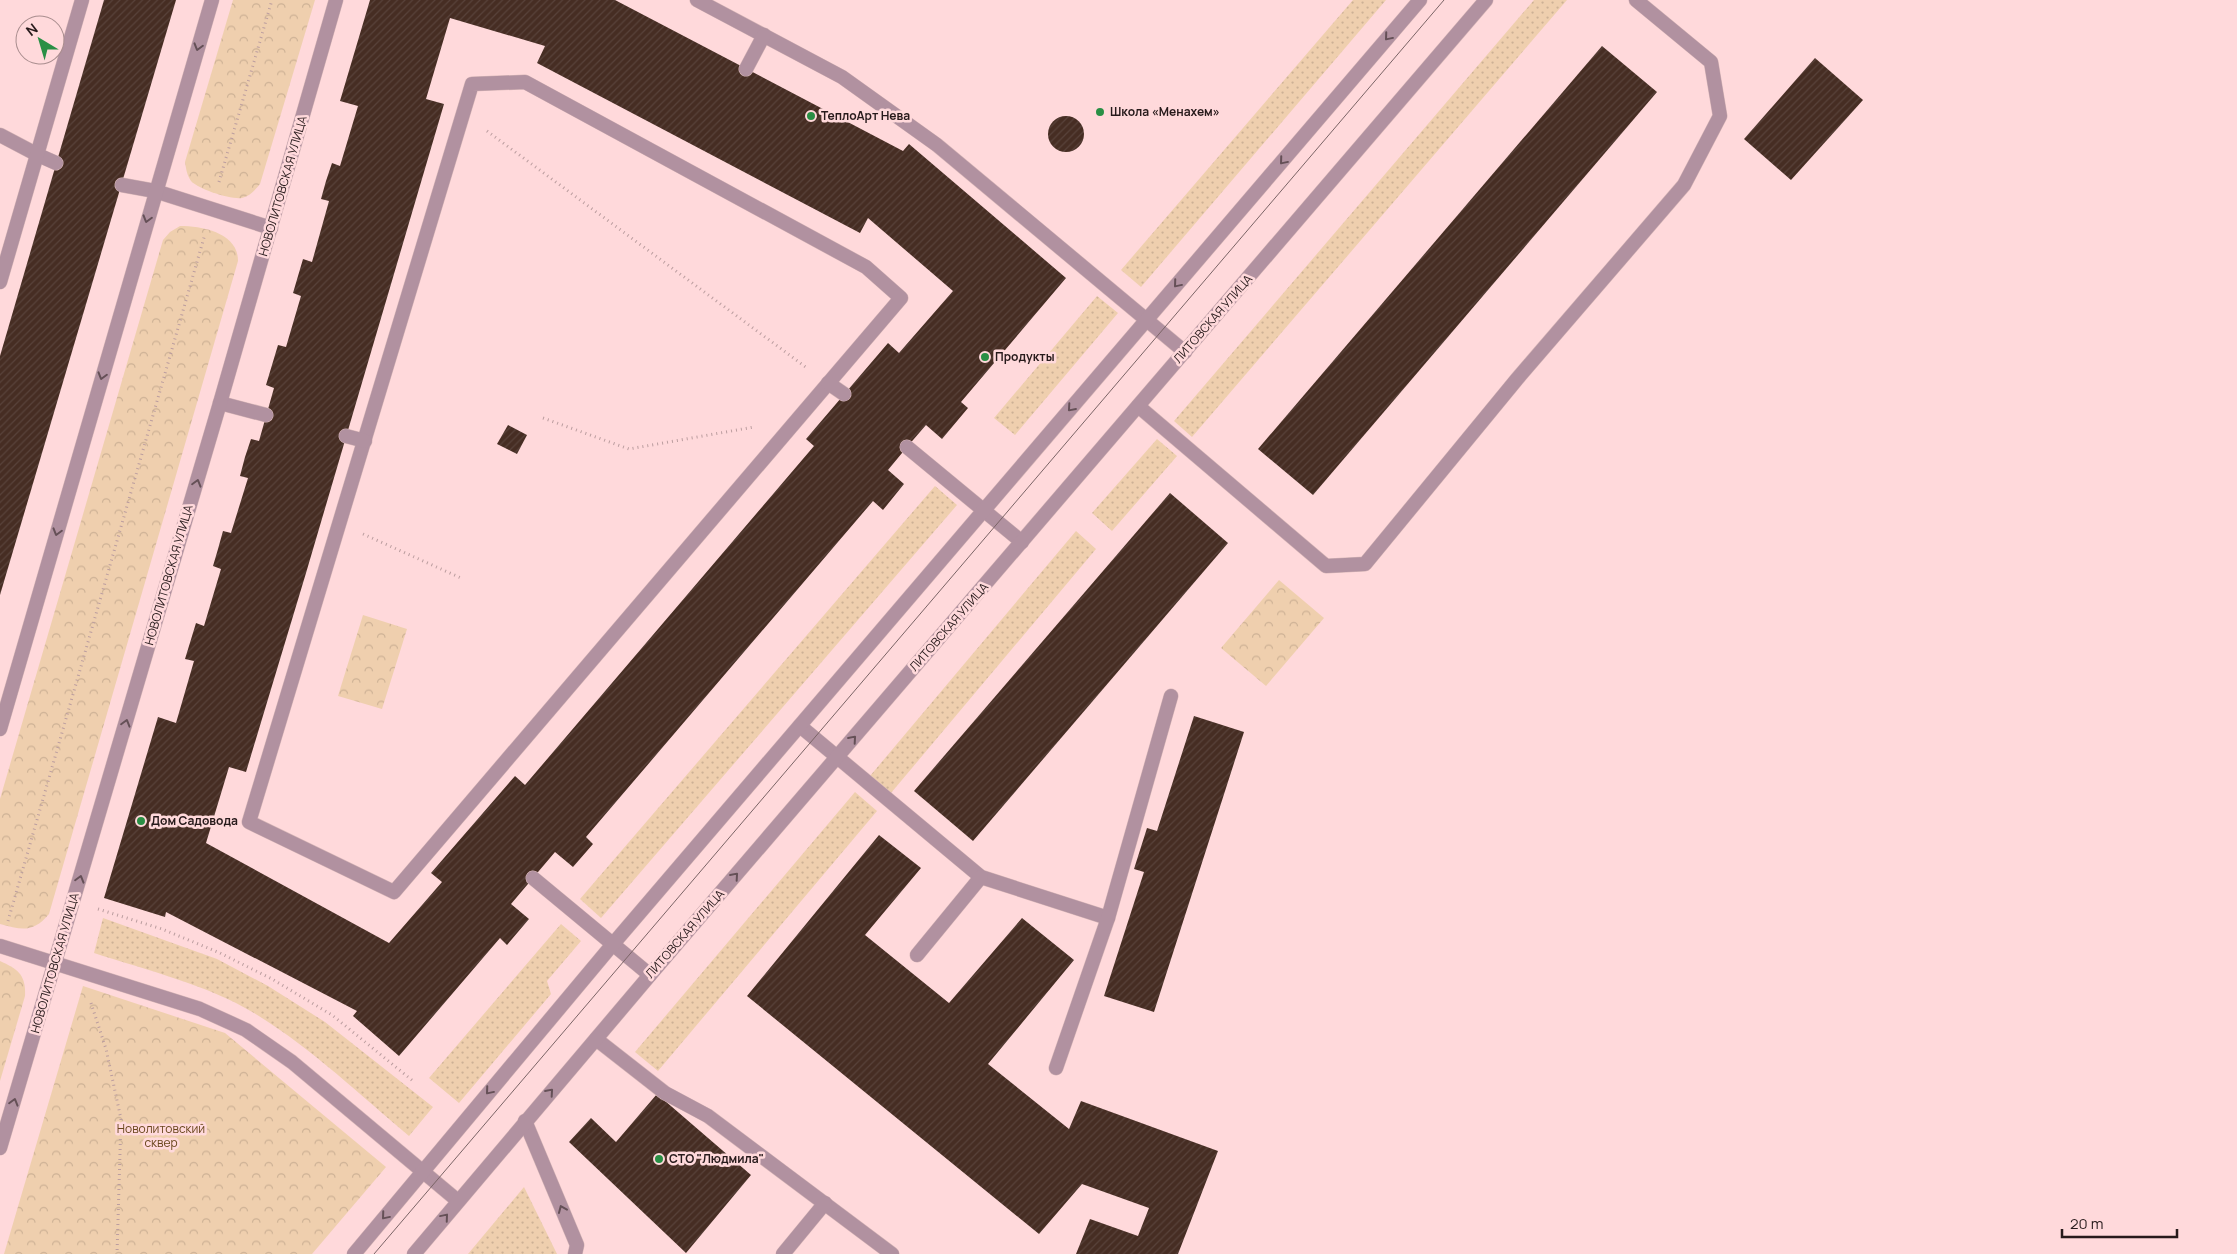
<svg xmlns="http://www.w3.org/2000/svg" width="2237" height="1254" font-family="Manrope,sans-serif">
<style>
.grass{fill:url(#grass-dots)}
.park{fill:url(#park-crowns)}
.building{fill:url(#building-hatch);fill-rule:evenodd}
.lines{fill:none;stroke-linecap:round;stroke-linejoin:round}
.service-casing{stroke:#d8b7b8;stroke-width:15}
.minor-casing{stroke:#d8b7b8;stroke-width:15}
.tertiary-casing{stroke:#d8b7b8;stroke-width:15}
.path{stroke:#bb9d9f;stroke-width:3;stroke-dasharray:1 4;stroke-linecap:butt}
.service{stroke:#b191a0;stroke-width:14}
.minor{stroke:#b191a0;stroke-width:14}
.tertiary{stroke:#b191a0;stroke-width:14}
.tram{stroke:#7b6466;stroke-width:1}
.oneway{stroke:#655057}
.poi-dot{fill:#298f45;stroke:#ffd9db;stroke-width:2}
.labels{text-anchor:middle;stroke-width:5;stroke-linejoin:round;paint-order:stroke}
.poi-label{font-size:12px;font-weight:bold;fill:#271a1b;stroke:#ffd9db;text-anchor:start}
.street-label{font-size:12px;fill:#271a1b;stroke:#ffd9db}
.park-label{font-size:12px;fill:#69461c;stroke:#ffd9db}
</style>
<defs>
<pattern id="grass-dots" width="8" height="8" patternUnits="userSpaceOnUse" patternTransform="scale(1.25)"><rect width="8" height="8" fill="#efcfae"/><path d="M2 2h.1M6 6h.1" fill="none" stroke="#cdb195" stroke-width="1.8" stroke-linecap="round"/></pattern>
<pattern id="park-crowns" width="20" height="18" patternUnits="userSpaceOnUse" patternTransform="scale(1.25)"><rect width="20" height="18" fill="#efcfae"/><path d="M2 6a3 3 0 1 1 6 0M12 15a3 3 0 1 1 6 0" fill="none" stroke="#cdb195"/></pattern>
<pattern id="building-hatch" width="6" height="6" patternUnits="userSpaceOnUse" patternTransform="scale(1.25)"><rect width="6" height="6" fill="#462d23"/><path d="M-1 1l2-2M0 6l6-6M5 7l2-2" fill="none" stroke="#58423a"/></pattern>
</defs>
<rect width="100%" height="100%" fill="#ffd9db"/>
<g class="grass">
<path d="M1353 0H1386L1141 287 1121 270Z"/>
<path d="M1534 0H1567L1192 437 1174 421Z"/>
<path d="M1097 296 1118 313 1015 435 994 418Z"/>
<path d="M1157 439 1177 456 1112 531 1092 513Z"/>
<path d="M935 486 957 505 601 918 580 899Z"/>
<path d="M1076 531 1096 549 891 793 870 776Z"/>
<path d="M855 792 877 811 658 1071 635 1052Z"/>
<path d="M103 918 217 959 268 986 325 1022 433 1107 409 1136C359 1094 310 1047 254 1013 208 985 146 970 94 953Z"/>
<path d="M561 924 581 941 547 981 551 994 459 1103 429 1078Z"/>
<path d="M524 1187 557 1254H468Z"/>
</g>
<g class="park">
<path d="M233 0H315L260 184C255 190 250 196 242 198 231 200 198 189 191 181 187 175 186 169 185 162Z"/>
<path d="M180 226C203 226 238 233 238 261L49 914C33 933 22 930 0 924V799L163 240 170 232Z"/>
<path d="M1279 580 1324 618 1266 686 1221 648Z"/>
<path d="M363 615 407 629 382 709 338 696Z"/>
<path d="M0 961C18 969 26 975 25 996L0 1081Z"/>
<path d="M83 986 225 1033 386 1167 312 1254H4Z"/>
</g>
<g class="building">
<path d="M104 0H176L0 595V356Z"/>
<path d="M370 0H615L903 151 909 144 1066 278 961 402 968 408 942 439 926 425 907 447 888 470 904 484 883 510 873 501 586 837 593 844 573 867 555 852 511 904 529 919 507 945 500 938 399 1056 353 1016 357 1011 166 912 165 917 104 898 158 717 176 723 194 661 185 659 196 623 204 626 221 569 213 566 218 549 223 531 231 533 248 478 240 476 245 457 251 439 259 441 274 388 266 385 278 345 286 347 301 296 293 293 303 259 312 262 329 201 321 199 326 181 332 163 340 166 358 106 340 101ZM450 18 545 46 537 63 860 233 868 218 953 291 899 353 888 343 806 439 814 446 525 785 515 776 431 873 442 882 389 943 206 843 229 767 246 772 306 573 444 104 426 99Z"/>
<path d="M1602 46 1657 92 1313 495 1258 449Z"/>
<path d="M1815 58 1863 100 1791 180 1744 139Z"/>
<circle cx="1066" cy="134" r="18"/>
<path d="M508 425 527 435 517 454 497 444Z"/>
<path d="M1170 493 1228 543 973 841 914 791Z"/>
<path d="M1194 716 1244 732 1154 1012 1104 996 1144 872 1134 869 1147 828 1157 831Z"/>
<path d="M879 835 921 868 865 935 949 1003 1022 918 1074 960 988 1064 1069 1129 1081 1101 1218 1151 1178 1254H1076L1090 1219 1138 1236 1149 1208 1082 1184 1039 1234 747 996Z"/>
<path d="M657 1094 751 1175 686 1253 569 1142 591 1118 616 1142Z"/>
</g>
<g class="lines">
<defs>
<g id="service">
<path d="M697 0 842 77 937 145 1185 352"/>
<path d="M746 69 764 35"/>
<path d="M525 82 866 267 901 298 394 892 249 822 472 84Z"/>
<path d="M0 135 38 155 56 163"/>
<path d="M122 185 155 191"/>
<path d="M0 282 82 0"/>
<path d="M828 383 844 394"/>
<path d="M220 403 266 415"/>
<path d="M1138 406 1326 566 1365 564 1517 379 1684 185 1720 116 1711 62 1636 0"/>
<path d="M346 436 365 441"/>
<path d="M907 447 1022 542"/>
<path d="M800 726 981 877 1108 918"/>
<path d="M533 878 650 975"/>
<path d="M917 955 981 877"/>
<path d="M596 1039 665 1093 708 1116 892 1254"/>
<path d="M1056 1068 1108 918 1171 696"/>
<path d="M525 1121 577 1245 575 1254"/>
<path d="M783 1254 825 1203"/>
</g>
<g id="minor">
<path d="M155 191 271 228"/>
<path d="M0 729 212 0"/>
<path d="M0 946 200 1009 246 1030 292 1062 458 1201"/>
<path d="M0 1148 220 403 336 0"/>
</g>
<g id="tertiary">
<path d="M354 1254 613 944 1420 0"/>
<path d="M414 1254 650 975 1486 0"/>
</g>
</defs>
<use href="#service" class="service-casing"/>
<use href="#minor" class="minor-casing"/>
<use href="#tertiary" class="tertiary-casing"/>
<g class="path">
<path d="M487 131 807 368"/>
<path d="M219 182 272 0"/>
<path d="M543 418 629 449 754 427"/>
<path d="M363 534 461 578"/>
<path d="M98 909 162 929 220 953 272 979 332 1015 413 1081"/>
<path d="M8 921 205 234"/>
<path d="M91 1003 106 1049 121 1119 117 1254"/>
</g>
<use href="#service" class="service"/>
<use href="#minor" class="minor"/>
<use href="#tertiary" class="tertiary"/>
<path class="tram" d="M374 1254 1444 0"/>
</g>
<defs><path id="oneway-chevron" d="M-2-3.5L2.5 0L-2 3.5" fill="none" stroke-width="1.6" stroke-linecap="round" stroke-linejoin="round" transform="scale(1.25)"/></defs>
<g class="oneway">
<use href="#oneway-chevron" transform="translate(1388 37) rotate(130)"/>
<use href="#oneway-chevron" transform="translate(198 47) rotate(106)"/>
<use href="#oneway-chevron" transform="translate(1283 161) rotate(130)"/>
<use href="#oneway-chevron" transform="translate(147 219) rotate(106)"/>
<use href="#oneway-chevron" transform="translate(1177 284) rotate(130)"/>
<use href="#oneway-chevron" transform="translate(102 376) rotate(106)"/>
<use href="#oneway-chevron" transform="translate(1071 408) rotate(131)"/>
<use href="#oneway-chevron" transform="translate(197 483) rotate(-74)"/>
<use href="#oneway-chevron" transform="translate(57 532) rotate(106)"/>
<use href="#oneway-chevron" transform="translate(126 723) rotate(-74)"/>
<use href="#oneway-chevron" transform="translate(853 739) rotate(-49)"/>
<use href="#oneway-chevron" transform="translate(735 876) rotate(-49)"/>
<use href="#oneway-chevron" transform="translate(80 879) rotate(-74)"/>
<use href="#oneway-chevron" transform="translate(489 1091) rotate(130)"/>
<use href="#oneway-chevron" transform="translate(550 1092) rotate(-49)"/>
<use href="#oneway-chevron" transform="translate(14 1102) rotate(-74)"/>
<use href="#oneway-chevron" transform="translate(562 1209) rotate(-113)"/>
<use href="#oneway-chevron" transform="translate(385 1216) rotate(130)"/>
<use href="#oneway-chevron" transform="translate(445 1217) rotate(-50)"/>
</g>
<g class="poi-dot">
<circle cx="1100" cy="112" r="5"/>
<circle cx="811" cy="116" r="5"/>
<circle cx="985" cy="357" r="5"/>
<circle cx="141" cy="821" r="5"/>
<circle cx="659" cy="1159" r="5"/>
</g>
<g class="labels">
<g class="poi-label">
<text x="1110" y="116">Школа «Менахем»</text>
<text x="821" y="120">ТеплоАрт Нева</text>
<text x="995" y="361">Продукты</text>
<text x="151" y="825">Дом Садовода</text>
<text x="669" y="1163">СТО "Людмила"</text>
</g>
<g class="street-label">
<text transform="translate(283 186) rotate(-74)" y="4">НОВОЛИТОВСКАЯ УЛИЦА</text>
<text transform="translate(1213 319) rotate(-49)" y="4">ЛИТОВСКАЯ УЛИЦА</text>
<text transform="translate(169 575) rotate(-74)" y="4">НОВОЛИТОВСКАЯ УЛИЦА</text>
<text transform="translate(949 627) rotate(-49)" y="4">ЛИТОВСКАЯ УЛИЦА</text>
<text transform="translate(685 934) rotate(-49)" y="4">ЛИТОВСКАЯ УЛИЦА</text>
<text transform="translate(55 963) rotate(-74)" y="4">НОВОЛИТОВСКАЯ УЛИЦА</text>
</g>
<g class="park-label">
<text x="161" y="1133">Новолитовский<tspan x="161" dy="14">сквер</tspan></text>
</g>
</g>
<g transform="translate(40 40) rotate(322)"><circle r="24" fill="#ffd9db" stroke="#a98d8e"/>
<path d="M0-4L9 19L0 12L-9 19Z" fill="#298f45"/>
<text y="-8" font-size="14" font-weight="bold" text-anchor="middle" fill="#271a1b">N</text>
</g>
<path d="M2062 1229v8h115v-8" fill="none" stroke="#271a1b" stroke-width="2.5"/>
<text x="2070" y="1229" font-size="15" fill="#271a1b" stroke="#ffd9db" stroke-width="4" paint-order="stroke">20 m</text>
</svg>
